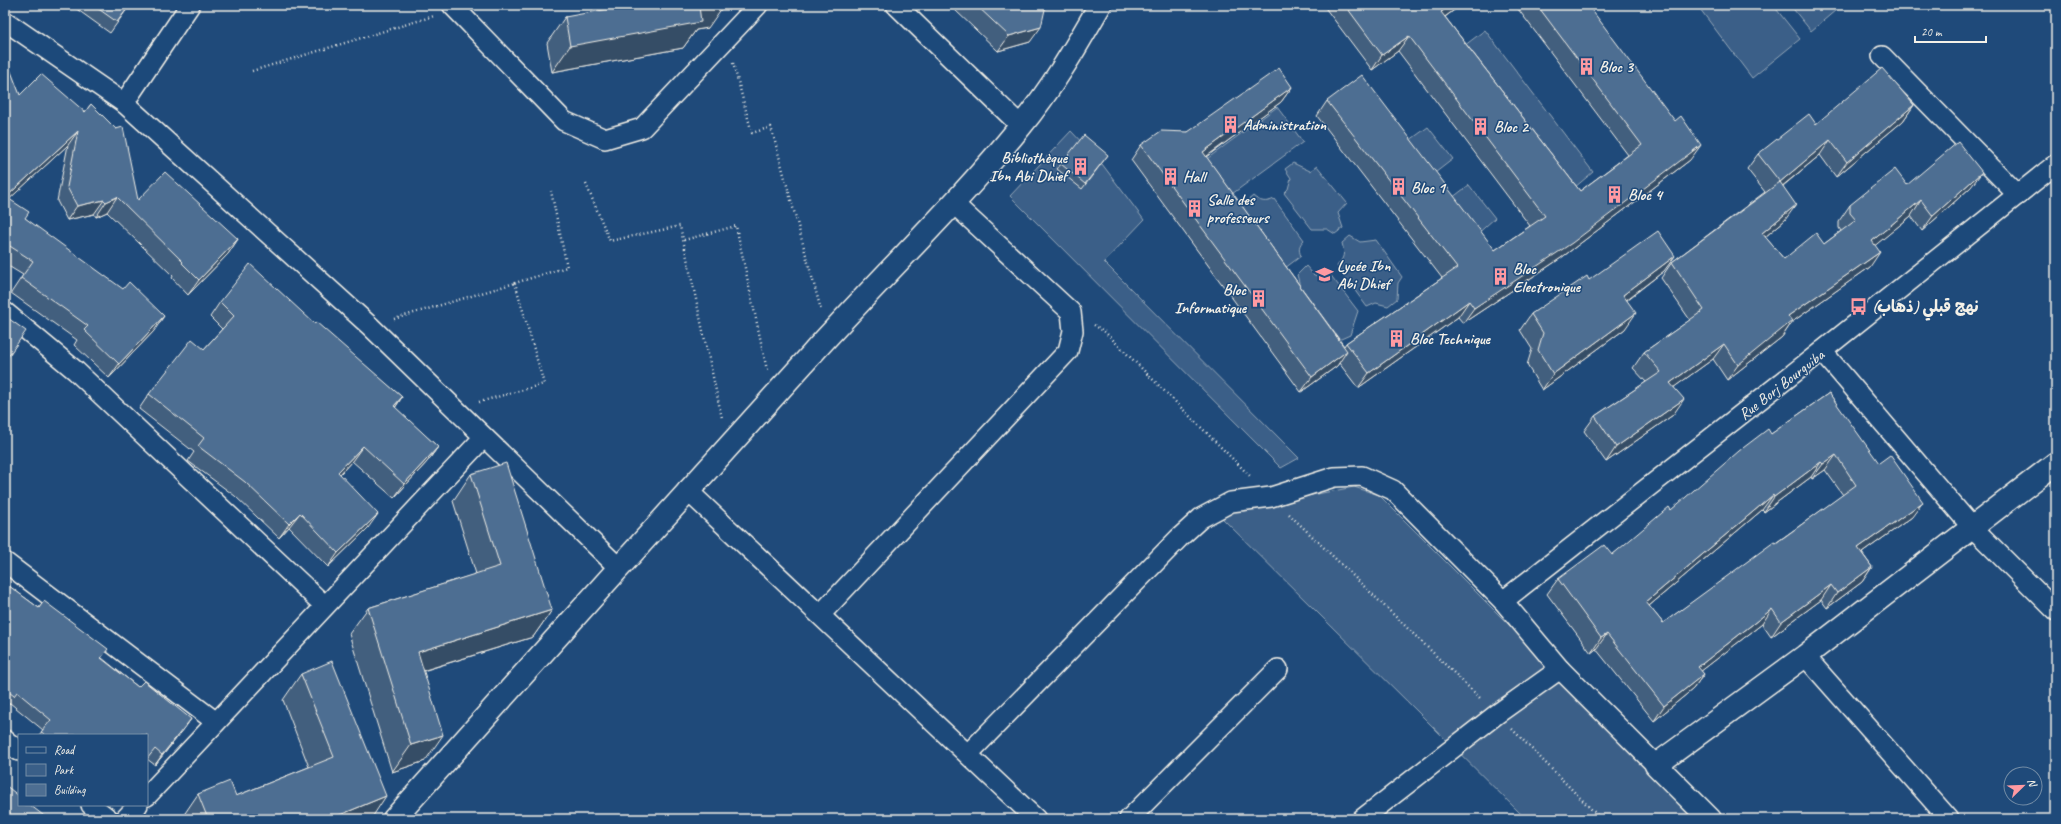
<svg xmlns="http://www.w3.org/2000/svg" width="2061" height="824" font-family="Caveat,'Playpen Sans Arabic',sans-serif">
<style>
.park{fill:#3a5f88;stroke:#97a8b8}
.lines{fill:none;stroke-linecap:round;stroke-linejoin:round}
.minor-casing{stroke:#f4f1e8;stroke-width:22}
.tertiary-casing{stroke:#f4f1e8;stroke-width:25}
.path{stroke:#f4f1e8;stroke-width:2.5;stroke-dasharray:1 3;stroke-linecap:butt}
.minor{stroke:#1f4a7a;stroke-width:19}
.tertiary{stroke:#1f4a7a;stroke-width:22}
.wall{fill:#425f7e;stroke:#f4f1e8;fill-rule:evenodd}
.shaded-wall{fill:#364d66;stroke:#f4f1e8}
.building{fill:#4d6e92;stroke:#f4f1e8;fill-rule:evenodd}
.labels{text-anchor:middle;stroke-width:3;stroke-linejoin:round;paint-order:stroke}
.poi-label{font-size:16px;font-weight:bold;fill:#f4f1e8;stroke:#1f4a7a;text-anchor:start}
.street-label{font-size:16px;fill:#f4f1e8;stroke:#1f4a7a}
</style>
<rect width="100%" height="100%" fill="#1f4a7a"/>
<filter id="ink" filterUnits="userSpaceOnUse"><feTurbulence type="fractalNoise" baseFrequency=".025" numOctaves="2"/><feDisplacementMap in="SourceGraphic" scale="8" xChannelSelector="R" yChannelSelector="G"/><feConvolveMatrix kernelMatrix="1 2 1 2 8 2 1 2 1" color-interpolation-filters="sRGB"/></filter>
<g filter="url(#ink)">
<g class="park">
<path d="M1697 5H1773L1800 39 1752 78Z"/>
<path d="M1790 5H1842L1811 31Z"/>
<path d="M1485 30 1593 172 1562 198 1452 55Z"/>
<path d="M1277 107 1303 142 1221 202 1196 167Z"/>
<path d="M1428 127 1453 159 1431 176 1406 143Z"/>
<path d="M1071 131 1102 164 1144 220 1104 262 1299 458 1281 468 1010 196Z"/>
<path d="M1293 163 1310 171 1317 166 1347 203 1338 213 1343 228 1335 234 1327 229H1312L1284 193 1288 189 1291 178 1285 169Z"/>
<path d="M1469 185 1495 218 1475 236 1448 201Z"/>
<path d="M1253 196C1260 202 1266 203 1274 199L1304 240C1299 245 1298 249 1301 256L1285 268 1241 206Z"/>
<path d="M1350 236 1360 242 1376 240 1402 277 1398 283 1397 299 1388 306 1376 303 1367 307 1337 266C1344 258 1345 254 1342 243Z"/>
<path d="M1306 266 1314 275 1321 276 1329 273 1358 311 1350 335 1341 339 1333 338 1298 292 1299 282 1297 275Z"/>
<path d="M1354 487 1379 495 1703 819H1526L1217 513Z"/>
</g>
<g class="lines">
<defs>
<g id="minor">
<path d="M452 5 564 121 605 139 642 128 758 5"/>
<path d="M896 5 1021 126"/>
<path d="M5 21 124 103 370 326 619 568"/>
<path d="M1882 56 2018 195"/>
<path d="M124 103 190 5"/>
<path d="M5 312 76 371 325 606"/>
<path d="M1822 351 1971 526 2056 611"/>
<path d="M687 490 1036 819"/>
<path d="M5 562 216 722"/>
<path d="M1503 601 1822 351 2056 164"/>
<path d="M820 615 1068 351 1073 331 1071 312 953 203"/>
<path d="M1805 656 1949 819"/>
<path d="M5 740 19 751"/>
<path d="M968 754 1179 538 1201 518 1231 502 1271 497 1334 477 1362 476 1393 490 1503 601 1560 669 1656 765"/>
<path d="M147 796 484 437"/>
<path d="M91 805 109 819"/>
<path d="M125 819 138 805"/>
<path d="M1129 819 1278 669"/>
<path d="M1362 819 1497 714 1560 669"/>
</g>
<g id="tertiary">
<path d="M394 819C533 664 671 509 811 355 880 278 955 207 1020 127 1051 90 1076 47 1100 5"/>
<path d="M1710 819 1656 765 1805 656 2056 463"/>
</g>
</defs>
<use href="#minor" class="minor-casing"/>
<use href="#tertiary" class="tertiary-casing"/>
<g class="path">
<path d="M733 63 752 133 771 127 821 310"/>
<path d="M252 71 434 16"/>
<path d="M586 184 610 241 680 226 722 418"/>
<path d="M684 240 736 226 767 370"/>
<path d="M394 319 515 283"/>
<path d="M1094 325 1105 332 1251 477"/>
<path d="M479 402 544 384 515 283 567 267 551 191"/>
<path d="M1289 514 1481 699"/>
<path d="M1512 729 1601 819"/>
</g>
<use href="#minor" class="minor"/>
<use href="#tertiary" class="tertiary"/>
</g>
<g class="wall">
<path d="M71 5H130L110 33Z"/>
<path d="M487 5H503L488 8Z"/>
<path d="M948 5H1046L1030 42 998 51 954 9 953 10Z"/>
<path d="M1323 5H1461L1445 17 1580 191 1628 155 1515 5H1588L1690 160 1561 258 1463 323 1458 317 1358 388 1339 363 1337 366 1301 392 1131 160 1141 145 1188 132 1292 87 1281 102 1206 157 1344 346 1346 343 1442 278 1317 116 1327 101 1495 250 1530 226 1398 51 1372 70Z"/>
<path d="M565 17 708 28 696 30 683 48 552 72 547 43Z"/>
<path d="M5 60 20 95 85 112 91 104 138 200 238 239 228 254 188 295 172 278 173 276 107 212 96 217 94 214 67 220 57 201 68 145 9 199 25 218 154 331 109 378 74 345 77 340 11 293 23 275 5 264Z"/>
<path d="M1914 105 1903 121 1836 177 1820 155 1783 186 1785 220 1765 237 1784 259 1824 244 1841 231 1839 228V221L1850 205 1907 185 1971 187 1922 231 1911 216 1875 245 1870 267 1792 322 1782 337 1727 380 1713 359 1674 387 1673 415 1606 462 1584 431 1595 416 1646 382 1633 368 1644 352 1690 320 1661 278 1672 262 1765 192 1747 169 1758 154 1816 124Z"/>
<path d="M1108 155 1082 189 1057 169 1061 164Z"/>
<path d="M1664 271 1627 300 1625 329 1542 390 1527 365 1532 349 1520 330 1531 314 1589 280Z"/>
<path d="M220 302 315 324 402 397 395 408 438 447 427 462 394 498 352 461 340 474 368 528 328 567 289 527 279 538 235 496 188 461 194 452 139 409 149 394 204 349 222 329 210 317Z"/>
<path d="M1829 393 1912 517 1862 553 1872 567 1862 582 1827 608 1821 600 1771 637 1762 624 1701 671 1704 674 1693 689 1654 721 1596 649 1591 653 1547 594 1558 579 1612 555 1771 434ZM1825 470 1843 495 1663 623 1649 606 1762 510 1764 512 1811 477 1812 479Z"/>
<path d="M471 474 552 610 533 637 423 671 425 761 392 772 349 634 368 608 476 574 453 501Z"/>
<path d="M5 583 39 608 44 601 102 658 138 687 191 719 184 729 155 765 147 759V760V735H39L43 730 10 703 7 706 5 705Z"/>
<path d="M301 674 371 819H181L198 794 236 796 309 767 283 700Z"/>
</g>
<g class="shaded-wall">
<path d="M490 5H503L488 8Z"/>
<path d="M706 5H724L708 28 696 30 683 48 552 72 570 46 699 6Z"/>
<path d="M1451 5H1461L1431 27 1441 12Z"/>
<path d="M1041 27 1030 42 998 51 1009 36Z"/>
<path d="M1409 36 1398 51 1372 70 1382 55Z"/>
<path d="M1292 87 1281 102 1192 167 1203 152Z"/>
<path d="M1914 105 1903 121 1836 177 1847 162Z"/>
<path d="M78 131 68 145 5 203 6 197Z"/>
<path d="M1830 140 1820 155 1769 197 1780 182Z"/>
<path d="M1701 145 1690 160 1561 258 1463 323 1474 308Z"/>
<path d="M1982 172 1971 187 1922 231 1933 216Z"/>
<path d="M117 197 107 212 96 217 106 202Z"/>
<path d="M104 200 94 214 67 220 77 206Z"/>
<path d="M1921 200 1911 216 1861 257 1872 241Z"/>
<path d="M1796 205 1785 220 1752 248 1762 233Z"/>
<path d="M238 239 228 254 188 295 199 280Z"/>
<path d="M1880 252 1870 267 1792 322 1782 337 1727 380 1738 365 1788 316Z"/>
<path d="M1675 256 1664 271 1613 310 1623 295Z"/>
<path d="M1469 301 1458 317 1358 388 1369 373Z"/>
<path d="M1636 313 1625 329 1542 390 1553 374Z"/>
<path d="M164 316 154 331 109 378 119 364Z"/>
<path d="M1724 344 1713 359 1659 398 1670 383Z"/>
<path d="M1347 351 1337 366 1301 392 1312 377Z"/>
<path d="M402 397 392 412 394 406Z"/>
<path d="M1684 399 1673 415 1606 462 1616 447Z"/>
<path d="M363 446 352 461 328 487 338 472Z"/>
<path d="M438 447 427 462 394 498 404 484Z"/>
<path d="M1836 455 1825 470 1812 479 1823 464Z"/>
<path d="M1821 462 1811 477 1764 512 1774 497Z"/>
<path d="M1773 495 1762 510 1636 617 1646 602Z"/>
<path d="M1923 502 1912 517 1848 563 1858 548Z"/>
<path d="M300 513 289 527 279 538 289 524Z"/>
<path d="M378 514 368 528 328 567 338 553Z"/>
<path d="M1872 567 1862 582 1827 608 1837 593Z"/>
<path d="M1831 585 1821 600 1771 637 1781 622Z"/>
<path d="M1772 609 1762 624 1687 682 1698 667Z"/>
<path d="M552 610 533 637 399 678 418 652Z"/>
<path d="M1607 634 1596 649 1591 653 1601 638Z"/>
<path d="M1704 674 1693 689 1654 721 1664 706Z"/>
<path d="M191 719 184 729 155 765 162 755Z"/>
<path d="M443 735 425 761 392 772 411 745Z"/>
<path d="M386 796 371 819H330Z"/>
</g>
<g class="building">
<path d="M93 5H130L117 22Z"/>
<path d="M630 5H706L699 6 701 22 570 46 565 17Z"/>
<path d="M976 5H1046L1041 27 1009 36Z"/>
<path d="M1345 5H1451L1441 12 1580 191 1642 145 1537 5H1588L1675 121 1681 116 1701 145 1572 243 1474 308 1469 301 1369 373 1346 343 1457 268 1327 101 1362 75 1495 250 1545 216 1409 36 1382 55Z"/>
<path d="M5 22 8 25 5 30Z"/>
<path d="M5 60 7 61 20 95 41 74 85 112 91 104 116 129 123 127 138 200 165 172 238 239 199 280 182 263 183 262 117 197 106 202 104 200 77 206 67 187 78 131 6 197 29 212 25 218 123 289 129 282 164 316 119 364 84 330 88 326 21 278 33 261 5 243Z"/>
<path d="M1279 68 1292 87 1203 152 1347 351 1312 377 1141 145 1161 131 1188 132Z"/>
<path d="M1882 68 1914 105 1847 162 1830 140 1780 182 1758 154 1809 114 1816 124Z"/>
<path d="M1084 135 1108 155 1085 184 1061 164Z"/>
<path d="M1958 142 1982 172 1933 216 1921 200 1872 241 1880 252 1788 316 1792 321 1738 365 1724 344 1670 383 1684 399 1616 447 1595 416 1661 372 1644 352 1704 310 1672 262 1780 182 1796 205 1762 233 1784 259 1816 233 1824 244 1856 220 1850 213V205L1895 169 1907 185Z"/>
<path d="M1658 231 1675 256 1623 295 1636 313 1553 374 1538 350 1543 333 1531 314 1587 276 1589 280Z"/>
<path d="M250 264 315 324 316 322 402 397 394 406 438 447 404 484 363 446 338 472 378 514 338 553 300 513 289 524 245 482 198 446 204 438 149 394 192 339 204 349 234 316 220 302Z"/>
<path d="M5 316 26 331 5 361Z"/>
<path d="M1829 393 1879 463 1890 455 1923 502 1858 548 1872 567 1837 593 1831 585 1781 622 1772 609 1698 667 1704 674 1664 706 1607 634 1601 638 1558 579 1604 545 1612 555 1669 507 1671 510 1739 451 1768 429 1771 434ZM1836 455 1856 485 1776 543 1774 542 1663 623 1646 602 1773 495 1774 497 1821 462 1823 464Z"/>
<path d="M506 463 552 610 418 652 443 735 411 745 368 608 500 566 471 474Z"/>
<path d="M5 583 39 608 44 601 108 649 101 658 138 687 144 681 191 719 162 755 155 749 147 759V735H46L41 732 51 720 17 692 14 696 5 689Z"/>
<path d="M332 661 386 796 330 819H208L198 794 230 781 236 796 334 757 301 674Z"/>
<path d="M5 785 19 796V805H30L48 819H5Z"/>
</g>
</g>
<defs>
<symbol id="building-bare" viewBox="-9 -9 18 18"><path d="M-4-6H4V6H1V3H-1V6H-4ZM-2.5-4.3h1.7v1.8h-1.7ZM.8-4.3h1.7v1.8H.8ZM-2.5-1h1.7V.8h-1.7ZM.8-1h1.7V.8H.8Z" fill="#ff9aa2" stroke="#1f4a7a" stroke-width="2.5" paint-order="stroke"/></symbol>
<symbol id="school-bare" viewBox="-9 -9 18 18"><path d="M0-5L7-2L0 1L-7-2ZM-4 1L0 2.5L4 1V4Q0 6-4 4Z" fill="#ff9aa2" stroke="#1f4a7a" stroke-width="2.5" paint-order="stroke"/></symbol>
<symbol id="bus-bare" viewBox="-9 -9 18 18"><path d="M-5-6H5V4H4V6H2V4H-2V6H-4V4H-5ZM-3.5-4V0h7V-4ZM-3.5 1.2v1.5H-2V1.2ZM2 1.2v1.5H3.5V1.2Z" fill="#ff9aa2" stroke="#1f4a7a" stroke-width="2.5" paint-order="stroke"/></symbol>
</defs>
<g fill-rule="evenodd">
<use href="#building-bare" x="1574" y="54" width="25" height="25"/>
<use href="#building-bare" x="1218" y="112" width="25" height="25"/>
<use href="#building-bare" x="1468" y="114" width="25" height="25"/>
<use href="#building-bare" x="1068" y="154" width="25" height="25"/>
<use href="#building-bare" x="1158" y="164" width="25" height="25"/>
<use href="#building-bare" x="1386" y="174" width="25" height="25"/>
<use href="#building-bare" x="1602" y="182" width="25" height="25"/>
<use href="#building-bare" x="1182" y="196" width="25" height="25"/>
<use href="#school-bare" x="1312" y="262" width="25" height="25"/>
<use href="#building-bare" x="1488" y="264" width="25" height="25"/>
<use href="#building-bare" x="1246" y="286" width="25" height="25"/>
<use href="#bus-bare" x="1846" y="294" width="25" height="25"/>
<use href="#building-bare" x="1384" y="326" width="25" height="25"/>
</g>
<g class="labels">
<g class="poi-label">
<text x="1599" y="72">Bloc 3</text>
<text x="1243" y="130">Administration</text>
<text x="1494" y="132">Bloc 2</text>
<text x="1067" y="163" text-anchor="end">Bibliothèque<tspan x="1067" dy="18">Ibn Abi Dhief</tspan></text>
<text x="1183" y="182">Hall</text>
<text x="1411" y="193">Bloc 1</text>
<text x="1628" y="200">Bloc 4</text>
<text x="1207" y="205">Salle des<tspan x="1207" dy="18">professeurs</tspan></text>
<text x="1337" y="271">Lycée Ibn<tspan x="1337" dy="18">Abi Dhief</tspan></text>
<text x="1513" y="274">Bloc<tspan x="1513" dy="18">Electronique</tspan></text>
<text x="1246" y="295" text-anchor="end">Bloc<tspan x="1246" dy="18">Informatique</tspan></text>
<text x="1872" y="312">نهج قبلي (ذهاب)</text>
<text x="1410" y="344">Bloc Technique</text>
</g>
<g class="street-label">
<text transform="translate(1781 384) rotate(-38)" y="6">Rue Borj Bourguiba</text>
</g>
</g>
<rect width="2061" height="824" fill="none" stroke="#1f4a7a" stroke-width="20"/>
<rect x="10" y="10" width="2041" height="804" fill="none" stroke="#f4f1e8" stroke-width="1.5" filter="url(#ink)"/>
<rect x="18" y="734" width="130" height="72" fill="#1f4a7a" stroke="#748da6"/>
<rect x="26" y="747" width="20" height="6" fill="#1f4a7a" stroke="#748da6"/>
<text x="54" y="754" font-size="12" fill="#f4f1e8">Road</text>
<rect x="26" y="764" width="20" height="12" fill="#3a5f88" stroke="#748da6"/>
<text x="54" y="774" font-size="12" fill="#f4f1e8">Park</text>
<rect x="26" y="784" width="20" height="12" fill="#4d6e92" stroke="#748da6"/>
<text x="54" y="794" font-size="12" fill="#f4f1e8">Building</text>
<g transform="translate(2023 786) rotate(67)"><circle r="19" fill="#1f4a7a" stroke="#748da6"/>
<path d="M0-3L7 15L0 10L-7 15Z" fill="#ff9aa2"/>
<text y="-6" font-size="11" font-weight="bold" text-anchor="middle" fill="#f4f1e8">N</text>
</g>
<path d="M1915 36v6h71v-6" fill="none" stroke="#f4f1e8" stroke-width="2"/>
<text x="1921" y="36" font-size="12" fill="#f4f1e8" stroke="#1f4a7a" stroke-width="3" paint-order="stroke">20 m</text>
</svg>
